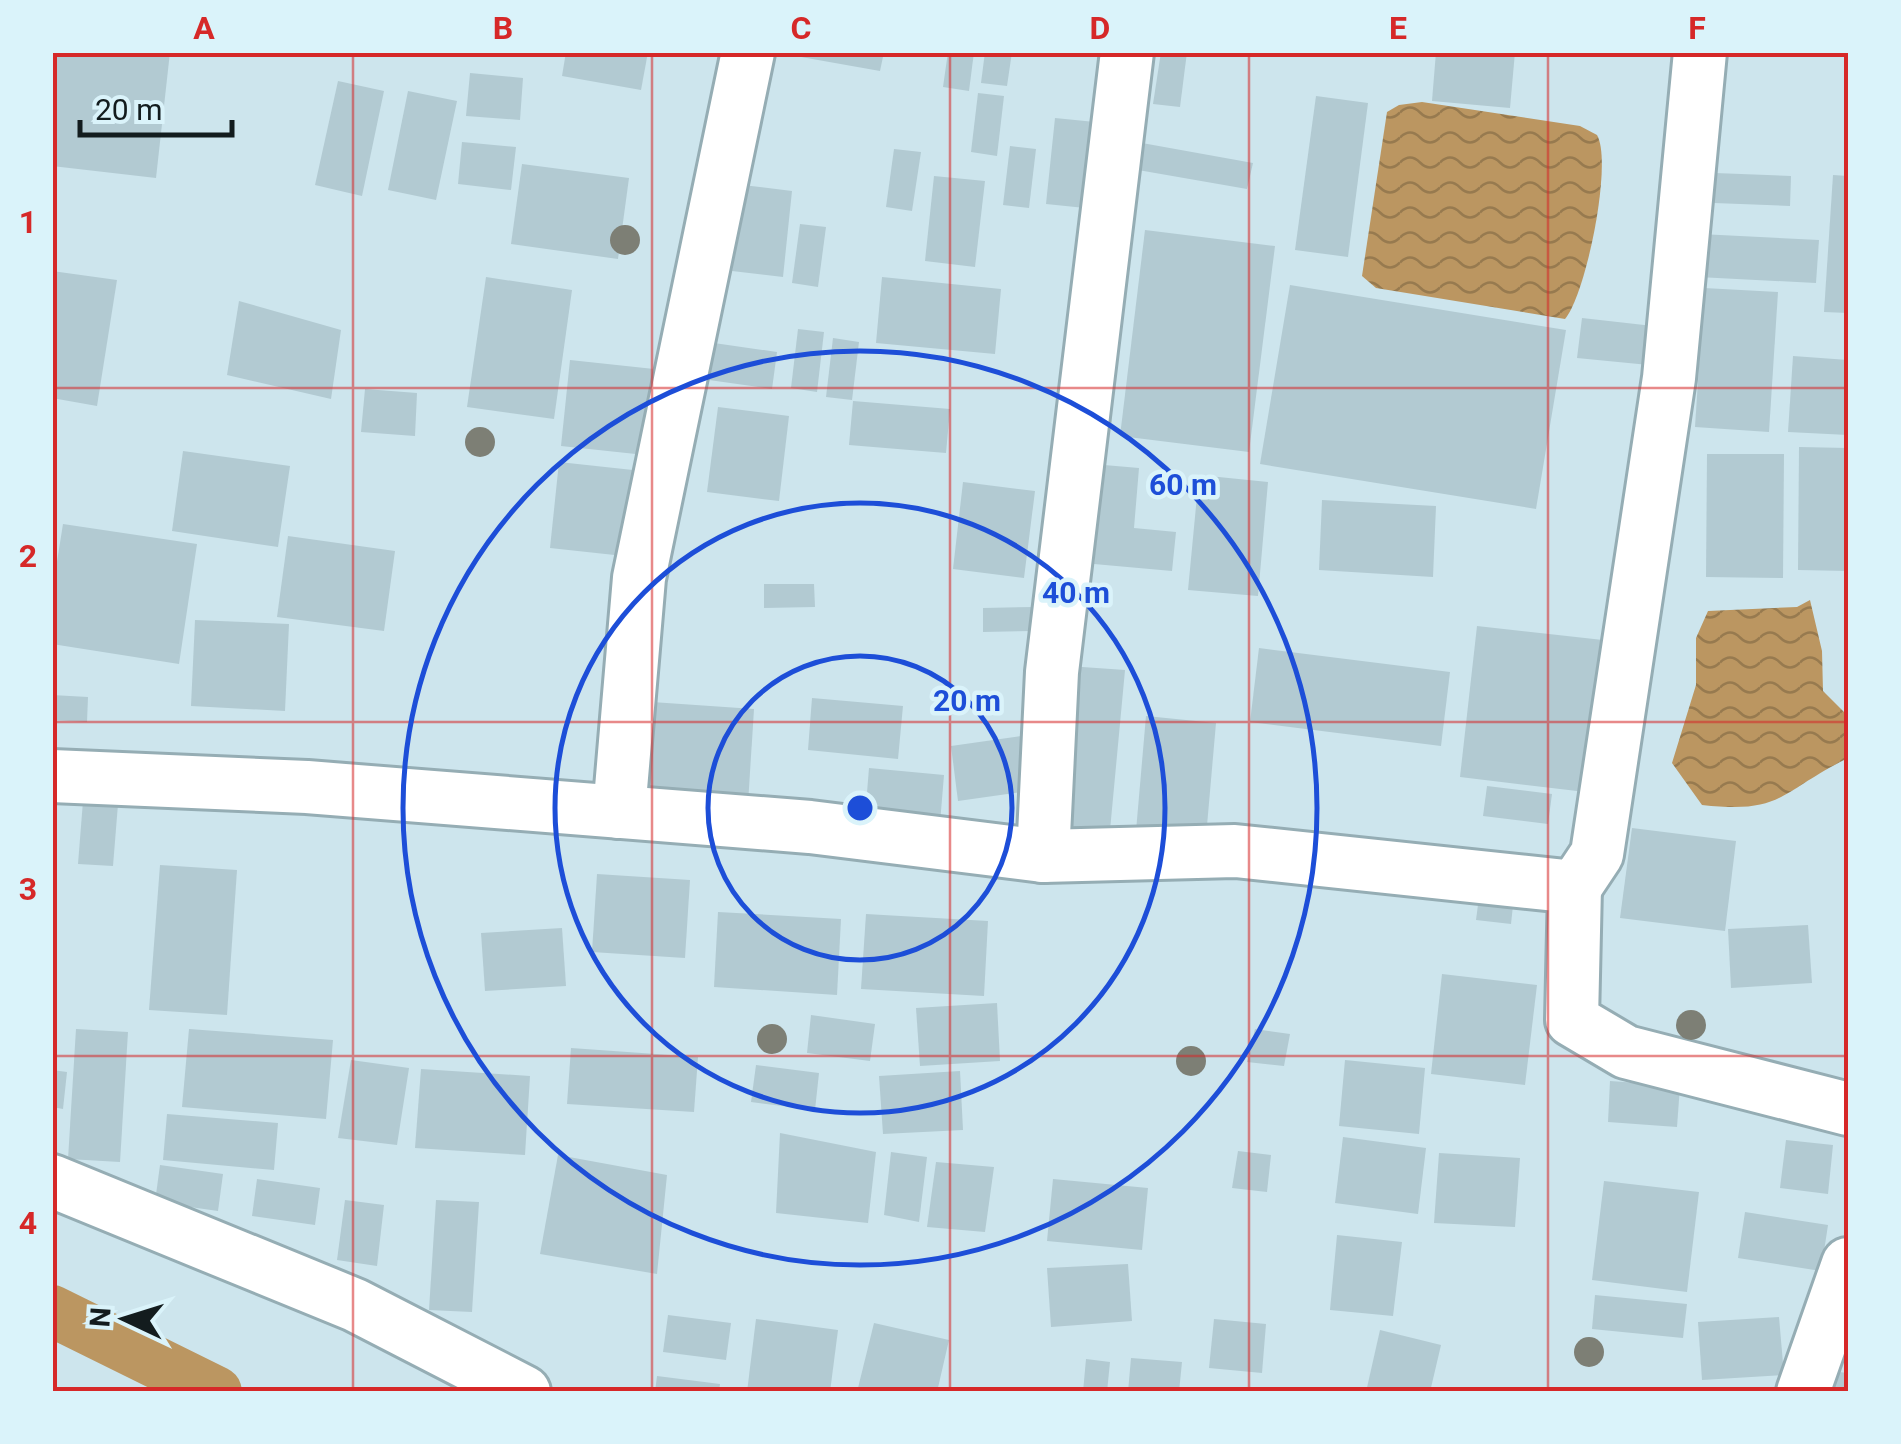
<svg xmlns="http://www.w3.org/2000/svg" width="1901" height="1444" font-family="Roboto,sans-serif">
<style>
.water{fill:url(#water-waves)}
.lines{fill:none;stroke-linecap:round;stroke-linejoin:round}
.canal{stroke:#bb9661;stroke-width:52}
.building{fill:#b2cad2}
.minor-casing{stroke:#95adb4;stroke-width:58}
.minor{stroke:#fff;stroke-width:52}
.tree{fill:#7d7f75}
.grid{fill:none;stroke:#d62828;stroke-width:2.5;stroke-opacity:0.55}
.ring{fill:none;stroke:#1d4ed8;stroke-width:5}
.centre{fill:#1d4ed8;stroke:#daf3fa;stroke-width:5}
.ring-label{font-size:30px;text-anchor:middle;font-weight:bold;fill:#1d4ed8;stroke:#daf3fa;stroke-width:9;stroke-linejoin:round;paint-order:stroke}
.neatline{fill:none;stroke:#d62828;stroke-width:4}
.grid-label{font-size:32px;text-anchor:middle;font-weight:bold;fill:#d62828}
</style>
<defs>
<pattern id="water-waves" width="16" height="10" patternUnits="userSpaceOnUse" patternTransform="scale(2.5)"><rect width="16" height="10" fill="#bb9661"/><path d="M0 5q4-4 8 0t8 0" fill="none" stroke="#977a4f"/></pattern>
</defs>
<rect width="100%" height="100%" fill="#cde5ed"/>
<g class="water">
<path d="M1422 102 1580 126 1597 135C1613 163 1586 294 1565 319L1376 288 1362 276 1387 112 1399 105Z"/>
<path d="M1810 600 1822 651 1823 691 1847 715 1844 760C1779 793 1782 814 1702 805L1672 763 1696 685V638L1708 611 1797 607Z"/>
</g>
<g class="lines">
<path class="canal" d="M52 1311 216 1392"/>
</g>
<g class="building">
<path d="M52 52H170L156 178 52 166Z"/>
<path d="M566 52H648L641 90 562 76Z"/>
<path d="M773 52H884L880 71Z"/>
<path d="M948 52H974L969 91 943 87Z"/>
<path d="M985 52H1012L1007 86 981 83Z"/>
<path d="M1161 52H1187L1180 107 1153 104Z"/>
<path d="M1436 52H1515L1510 108 1432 101Z"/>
<path d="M470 73 523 78 520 120 466 116Z"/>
<path d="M338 81 384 91 362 196 315 185Z"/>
<path d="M408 91 457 101 436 200 388 190Z"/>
<path d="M978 93 1004 96 997 156 971 152Z"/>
<path d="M1316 96 1368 103 1348 257 1295 250Z"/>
<path d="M1055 118 1105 123 1095 209 1046 204Z"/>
<path d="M462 142 516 147 511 190 458 184Z"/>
<path d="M1142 143 1253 163 1247 189 1138 170Z"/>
<path d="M1010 146 1036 149 1029 208 1003 205Z"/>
<path d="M894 149 921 152 912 211 886 207Z"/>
<path d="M522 164 629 178 618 259 511 244Z"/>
<path d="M1715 173 1791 176 1790 206 1714 203Z"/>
<path d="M1833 175 1848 176V313L1824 312Z"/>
<path d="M934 176 985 181 975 267 925 261Z"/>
<path d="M743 185 792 191 783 277 732 271Z"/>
<path d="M800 224 826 227 818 287 792 283Z"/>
<path d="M1145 230 1275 246 1249 452 1120 436Z"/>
<path d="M1700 234 1819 240 1816 283 1698 277Z"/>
<path d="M52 271 117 280 97 406 52 398Z"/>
<path d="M486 277 572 290 554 419 467 407Z"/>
<path d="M882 277 1001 289 995 354 876 343Z"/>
<path d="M1290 285 1566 330 1536 509 1260 464Z"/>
<path d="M1704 288 1778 292 1769 432 1695 427Z"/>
<path d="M239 301 341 330 331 399 227 375Z"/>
<path d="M1582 318 1662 327 1659 366 1577 358Z"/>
<path d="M798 329 824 332 817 392 791 388Z"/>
<path d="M833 338 859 342 852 400 826 397Z"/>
<path d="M714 343 777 352 772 389 709 380Z"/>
<path d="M1793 356 1848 360V435L1788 432Z"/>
<path d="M570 360 654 369 645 455 561 446Z"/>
<path d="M365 389 417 393 415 436 361 432Z"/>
<path d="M853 401 950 409 946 453 849 445Z"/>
<path d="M718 407 789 416 779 501 707 492Z"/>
<path d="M1799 447 1848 448V571L1798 570Z"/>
<path d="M183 451 290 466 278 547 172 531Z"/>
<path d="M1707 454H1784L1783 578 1706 577Z"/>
<path d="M559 462 642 471 633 557 550 548Z"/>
<path d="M1104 465 1139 468 1134 528 1176 532 1172 571 1094 564Z"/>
<path d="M1199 475 1268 482 1258 596 1188 590Z"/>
<path d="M963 482 1035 491 1024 578 953 569Z"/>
<path d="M1322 500 1436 506 1433 577 1319 570Z"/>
<path d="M63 524 197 544 179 664 52 644V593Z"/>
<path d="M288 536 395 551 384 631 277 617Z"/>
<path d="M764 584H814L815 607 764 608Z"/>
<path d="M1034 607V631L983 632V608Z"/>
<path d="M195 620 289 624 285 711 191 706Z"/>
<path d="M1477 626 1612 641 1594 793 1460 777Z"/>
<path d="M1259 648 1450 672 1441 746 1250 722Z"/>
<path d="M1068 666 1125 670 1109 841 1052 835Z"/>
<path d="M52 695 88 697 87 722 52 720Z"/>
<path d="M812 698 903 706 898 759 808 750Z"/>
<path d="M652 702 754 709 748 804 646 797Z"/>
<path d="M1146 716 1216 723 1206 837 1136 831Z"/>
<path d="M1029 735 1036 790 958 801 951 746Z"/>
<path d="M869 768 944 775 940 823 865 817Z"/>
<path d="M1487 786 1552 794 1548 824 1483 816Z"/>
<path d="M83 801 118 804 113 866 78 864Z"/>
<path d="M1632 828 1736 841 1725 931 1620 918Z"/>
<path d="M160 865 237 870 227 1015 149 1010Z"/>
<path d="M597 874 690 880 685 958 592 952Z"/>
<path d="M1481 882 1515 887 1511 924 1476 920Z"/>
<path d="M718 912 841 919 837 995 714 987Z"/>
<path d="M866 914 988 921 984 996 861 989Z"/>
<path d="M1808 925 1812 983 1731 988 1728 929Z"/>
<path d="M562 928 566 986 485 991 481 933Z"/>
<path d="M1442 974 1537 985 1525 1085 1431 1074Z"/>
<path d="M997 1003 1000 1061 920 1066 916 1008Z"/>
<path d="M811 1015 875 1024 870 1061 807 1053Z"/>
<path d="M76 1029 128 1032 120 1162 68 1159Z"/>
<path d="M189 1029 333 1040 326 1119 182 1107Z"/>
<path d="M1255 1029 1290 1034 1284 1066 1247 1062Z"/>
<path d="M571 1048 698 1057 694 1112 567 1104Z"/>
<path d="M351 1060 409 1068 397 1145 338 1138Z"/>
<path d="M1345 1060 1425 1068 1419 1134 1339 1126Z"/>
<path d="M756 1065 819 1073 815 1110 751 1102Z"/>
<path d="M421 1069 530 1076 525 1155 415 1148Z"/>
<path d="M52 1070 67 1072 63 1109 52 1107Z"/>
<path d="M960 1071 963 1130 883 1134 879 1076Z"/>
<path d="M1610 1081 1680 1086 1677 1127 1608 1122Z"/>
<path d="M167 1114 278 1123 274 1170 163 1160Z"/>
<path d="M780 1133 876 1152 868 1223 776 1213Z"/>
<path d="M1343 1137 1426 1148 1418 1214 1335 1203Z"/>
<path d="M1786 1140 1833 1145 1828 1194 1780 1188Z"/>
<path d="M1238 1151 1271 1155 1267 1192 1232 1188Z"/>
<path d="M891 1152 927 1157 919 1222 884 1215Z"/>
<path d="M1439 1153 1520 1158 1515 1227 1434 1223Z"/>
<path d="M558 1155 667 1175 657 1274 540 1254Z"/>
<path d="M936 1162 994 1167 985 1232 927 1227Z"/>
<path d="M160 1165 223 1174 218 1211 155 1202Z"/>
<path d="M257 1179 320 1188 315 1225 252 1216Z"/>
<path d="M1053 1179 1148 1188 1142 1250 1047 1241Z"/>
<path d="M1604 1181 1699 1192 1687 1292 1592 1280Z"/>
<path d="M345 1200 384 1205 377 1266 337 1260Z"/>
<path d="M436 1200 479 1202 472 1312 429 1310Z"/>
<path d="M1745 1212 1828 1225 1821 1271 1738 1258Z"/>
<path d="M1337 1235 1402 1242 1393 1316 1330 1310Z"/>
<path d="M1128 1264 1132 1321 1051 1327 1047 1268Z"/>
<path d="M1595 1295 1687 1304 1683 1338 1592 1329Z"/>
<path d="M668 1315 731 1323 726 1360 663 1352Z"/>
<path d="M1779 1317 1784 1375 1702 1380 1698 1322Z"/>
<path d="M756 1319 838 1330 830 1392H747Z"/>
<path d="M1214 1319 1266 1324 1262 1373 1209 1368Z"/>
<path d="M874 1323 949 1340 937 1392H857Z"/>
<path d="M1380 1330 1441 1345 1430 1392H1366Z"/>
<path d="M1131 1358 1182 1362 1179 1392H1128Z"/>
<path d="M1086 1359 1110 1362 1107 1392H1083Z"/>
<path d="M1829 1371 1848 1373V1392H1826Z"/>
<path d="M657 1376 720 1384 719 1392H655Z"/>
</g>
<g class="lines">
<defs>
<g id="minor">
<path d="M52 776 307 787 810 827 1043 856 1235 851 1575 887 1597 854 1669 378 1700 52"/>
<path d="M619 812 639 578 748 52"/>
<path d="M1043 856 1052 672 1127 52"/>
<path d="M1575 887 1572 1020 1626 1052 1848 1109"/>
<path d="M52 1181 355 1305 524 1392"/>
<path d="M1803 1392 1848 1264"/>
</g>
</defs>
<use href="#minor" class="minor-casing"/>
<use href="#minor" class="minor"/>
</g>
<g class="tree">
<circle cx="625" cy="240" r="15"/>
<circle cx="480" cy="442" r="15"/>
<circle cx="1691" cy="1025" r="15"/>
<circle cx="772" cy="1039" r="15"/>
<circle cx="1191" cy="1061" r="15"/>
<circle cx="1589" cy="1352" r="15"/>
</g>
<path class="grid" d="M353 52V1392M652 52V1392M950 52V1392M1249 52V1392M1548 52V1392M52 388H1848M52 722H1848M52 1056H1848"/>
<g class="ring">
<circle cx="860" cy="808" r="152"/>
<circle cx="860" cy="808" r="305"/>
<circle cx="860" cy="808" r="457"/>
</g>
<circle cx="860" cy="808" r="15" class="centre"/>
<g class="ring-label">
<text x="1183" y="495">60 m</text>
<text x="1076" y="603">40 m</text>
<text x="967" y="711">20 m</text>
</g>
<rect width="1901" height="1444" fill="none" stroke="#daf3fa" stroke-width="110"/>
<g transform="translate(125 1319) rotate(274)" stroke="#daf3fa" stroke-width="8" paint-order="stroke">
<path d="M0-8L18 38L0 25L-18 38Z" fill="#131c1e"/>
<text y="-15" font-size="28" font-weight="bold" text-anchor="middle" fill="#131c1e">N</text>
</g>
<path d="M80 120v15h152v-15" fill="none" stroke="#131c1e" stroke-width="5"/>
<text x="95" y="120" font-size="30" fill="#131c1e" stroke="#daf3fa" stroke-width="8" paint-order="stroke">20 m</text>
<rect x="55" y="55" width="1791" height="1334" class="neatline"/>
<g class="grid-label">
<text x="204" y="39">A</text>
<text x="503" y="39">B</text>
<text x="801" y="39">C</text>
<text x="1100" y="39">D</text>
<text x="1398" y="39">E</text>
<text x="1697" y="39">F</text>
<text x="28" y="233">1</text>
<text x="28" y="567">2</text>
<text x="28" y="900">3</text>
<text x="28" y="1234">4</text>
</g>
</svg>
